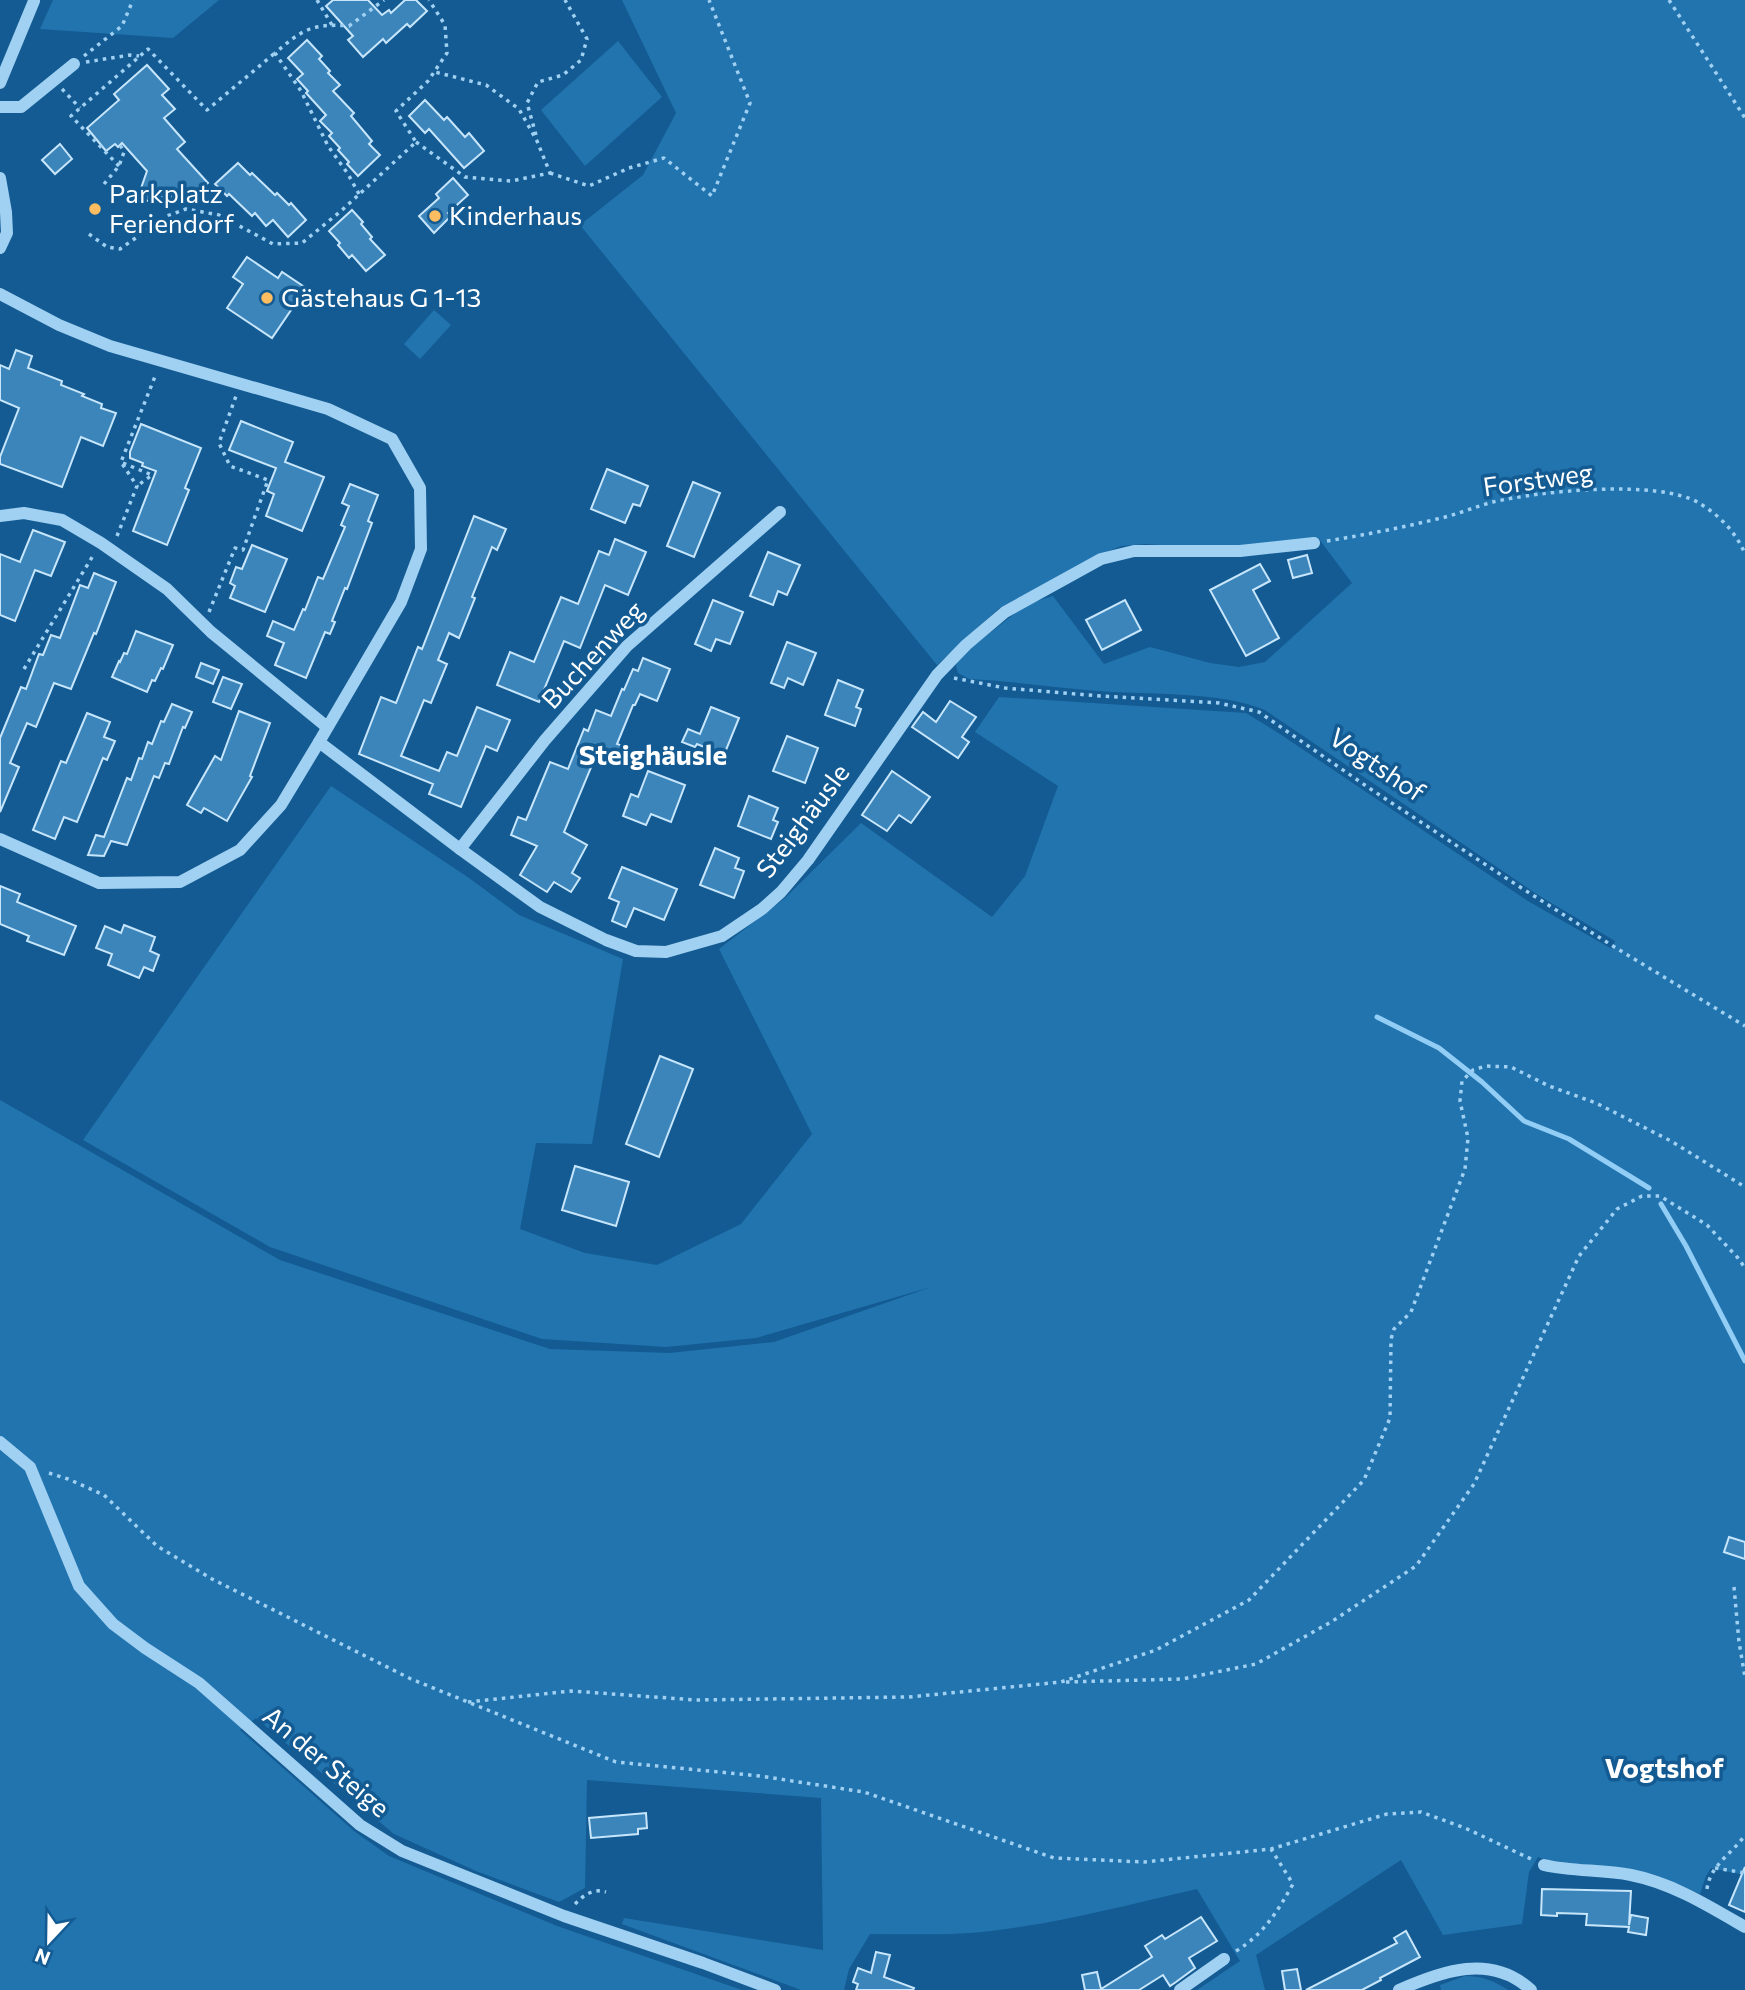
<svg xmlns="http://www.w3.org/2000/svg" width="1745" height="1990" font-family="Commissioner,sans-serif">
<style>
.green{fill:#2274af}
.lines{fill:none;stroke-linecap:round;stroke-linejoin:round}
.stream{stroke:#92cdf5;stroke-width:5}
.building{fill:#3c85ba;stroke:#c7e6fc;stroke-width:2}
.path{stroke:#a0d0f2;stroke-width:3.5;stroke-dasharray:3.5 5;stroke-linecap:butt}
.minor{stroke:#a0d0f2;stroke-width:12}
.poi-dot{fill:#ffbd61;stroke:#135b92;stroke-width:2.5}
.labels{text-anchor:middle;stroke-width:7;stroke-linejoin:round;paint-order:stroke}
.poi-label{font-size:26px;fill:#fff;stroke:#135b92;text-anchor:start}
.street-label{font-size:26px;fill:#fff;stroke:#135b92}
.neighbourhood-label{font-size:28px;font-weight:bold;fill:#fff;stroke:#135b92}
</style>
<rect width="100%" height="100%" fill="#135b92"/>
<g class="green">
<path d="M53 0H219L173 38 40 29Z"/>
<path d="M622 0H1745V1875L1711 1868 1706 1876 1700 1894 1656 1875 1558 1864 1538 1857 1529 1872 1522 1924 1443 1935 1401 1860 1256 1955 1265 1990H1197L1240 1961 1197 1889C1131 1904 1065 1922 998 1930 956 1936 913 1934 870 1934L849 1969 844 1990H801L622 1924 624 1918 823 1950 821 1798 587 1780 585 1888 559 1902 476 1871 394 1834 256 1718 240 1730 354 1831 389 1856 557 1926 742 1990H0V1100L280 1260 550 1349 670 1353 774 1342 931 1287 756 1338 666 1347 542 1339 270 1247 83 1140 331 786 469 878 519 915 623 959 592 1144 536 1143 520 1229 585 1253 657 1265 741 1224 812 1134 719 949 785 898 861 823 992 917 1025 876 1058 786 975 732 999 697 1246 713 1280 734 1528 901 1612 949 1615 941 1538 895 1265 710C1220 691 1149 695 1099 691 1056 688 1013 681 969 679L958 673 956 666 959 657 1027 604 1053 596 1104 664 1150 647 1210 663 1239 667 1265 662 1352 583 1319 539 1211 549 1146 544 1121 546 1099 555 998 609 937 665 580 225 643 175 676 113Z"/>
<path d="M618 41 662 97 585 166 541 110Z"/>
<path d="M434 310 451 325 420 359 404 344Z"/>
<path d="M1465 1976C1482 1976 1494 1981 1508 1990H1441L1440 1985Z"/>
</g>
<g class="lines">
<g class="stream">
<path d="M1377 1017 1439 1048 1482 1082 1524 1121 1569 1139 1649 1188"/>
<path d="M1661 1204 1686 1246 1745 1361"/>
</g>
</g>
<g class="building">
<path d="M333 0H368L382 15 389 10 391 13 405 0H416L427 11 410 27 407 24 386 43 383 39 363 57 348 40 353 36 326 6Z"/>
<path d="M307 40 322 56 319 59 330 71 328 73 340 85 333 91 354 113 351 116 372 141 369 144 380 155 358 176 347 164 349 162 338 150 340 148 329 136 332 133 320 121 326 115 306 93 308 91 297 79 303 74 288 58Z"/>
<path d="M147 65 169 89 162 95 175 109 164 118 185 142 177 149 208 183 183 205 179 200 176 202 170 195 147 201 139 194 147 171 122 143 118 147 115 144 106 151 87 128 119 100 114 94Z"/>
<path d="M425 100 444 120 447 117 465 137 469 133 484 151 464 168 429 129 425 133 409 116Z"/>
<path d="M60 144 72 159 55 174 42 160Z"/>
<path d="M238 163 250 175 252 173 275 195 277 193 289 205 291 203 306 220 288 237 273 220 266 226 255 213 252 216 229 194 227 196 215 184Z"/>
<path d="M453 178 468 195 448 213 451 216 434 233 419 216 439 198 436 194Z"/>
<path d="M352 210 363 222 361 224 372 237 370 239 385 255 366 271 352 255 349 258 338 245 340 243 329 231Z"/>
<path d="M247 257 278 278 282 272 306 288 272 338 227 308 243 284 233 277Z"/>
<path d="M16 350 32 356 28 368 62 381 61 385 84 394 82 396 102 404 101 408 116 413 103 446 81 437 62 487 0 464V457L19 408 0 400V365L9 369Z"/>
<path d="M241 421 293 442 285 462 324 477 302 531 266 516 274 494 267 491 276 468 229 450Z"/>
<path d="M141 424 201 448 185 488 189 490 167 545 133 531 156 471 142 466 143 463 130 458V452Z"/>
<path d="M607 469 648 486 640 506 633 504 625 523 591 509Z"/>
<path d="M693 482 720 493 694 557 667 546Z"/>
<path d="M350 484 378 495 368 521 372 523 347 589 345 588 332 621 335 622 330 634 325 632 306 678 275 665 284 643 267 636 273 621 294 630 303 609 305 610 318 577 323 579 345 527 341 525 349 506 342 503Z"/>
<path d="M474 516 506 529 497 550 492 547 472 597 475 598 459 638 449 633 438 660 447 664 431 703 424 700 401 756 439 771 447 752 457 756 477 707 510 720 497 751 486 746 461 807 429 794 433 784 359 754 381 697 396 703 418 647 422 649Z"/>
<path d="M33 530 65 542 51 576 35 570 15 621 0 615V554L20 562Z"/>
<path d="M615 539 646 552 628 595 605 585 580 648 564 641 539 702 497 685 510 652 534 662 561 597 578 604 599 551 609 555Z"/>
<path d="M252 545 287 559 265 612 230 598 235 586 230 583 236 567 242 569Z"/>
<path d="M768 552 800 565 787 595 778 591 773 605 750 596Z"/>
<path d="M1307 555 1312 573 1293 578 1288 560Z"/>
<path d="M1260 564 1270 581 1253 590 1279 638 1246 656 1210 590Z"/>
<path d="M94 573 116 582 96 634 94 633 71 689 54 683 36 727 27 723 10 763 19 767 0 812V738L21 687 26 689 39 654 43 655 51 635 60 638 80 585 88 588Z"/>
<path d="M713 600 743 612 730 644 716 639 711 651 695 644Z"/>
<path d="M1125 600 1141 630 1102 650 1086 620Z"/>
<path d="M136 631 173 645 163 669 161 668 155 681 152 680 147 692 112 677 119 661 120 662 124 653 127 654Z"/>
<path d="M787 642 816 653 803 685 788 678 784 688 771 683Z"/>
<path d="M643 658 670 669 657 701 640 694 635 705H633L617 744 623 746 617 761 597 753 564 832 587 845 572 873 580 878 571 892 554 882 547 892 520 875 537 846 511 835 518 817 526 820 550 762 568 769 584 729 588 731 596 710 611 716 622 689 624 690 633 669 638 671Z"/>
<path d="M201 663 219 670 213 684 196 677Z"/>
<path d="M223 677 242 684 231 709 213 702Z"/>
<path d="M838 680 863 690 856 707 861 709 855 726 825 715Z"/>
<path d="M950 701 976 717 962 737 969 742 958 758 912 727 923 712 936 722Z"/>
<path d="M172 704 192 712 185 728 183 727 169 764 165 763 159 778 154 776 127 845 111 841 104 856 88 855 96 835 104 837 127 778 131 780 139 758 142 759 148 742 152 744 161 721 164 722Z"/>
<path d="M711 707 739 718 724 755 697 744 695 747 682 742 688 729 700 734Z"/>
<path d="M239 711 270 723 250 776 252 777 227 821 204 808 201 813 187 805 215 756 221 760Z"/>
<path d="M87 713 110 722 104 737 115 741 107 760 103 758 77 822 64 817 55 839 33 830 61 761 66 763Z"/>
<path d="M787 736 818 748 805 783 773 771Z"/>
<path d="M648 771 685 785 671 822 651 814 646 825 623 816 631 794 638 797Z"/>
<path d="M892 771 930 797 911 823 899 815 887 831 862 815Z"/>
<path d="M749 796 778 808 773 820 778 822 771 839 738 826Z"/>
<path d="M715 848 739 858 735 868 744 871 734 898 700 885Z"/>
<path d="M622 867 677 889 664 920 634 908 626 927 612 921 619 902 609 898Z"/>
<path d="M0 886 20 894 17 902 76 926 64 955 27 941 29 936 0 924Z"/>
<path d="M124 925 155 937 150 951 159 955 153 971 144 967 139 978 108 965 112 954 96 948 105 926 121 933Z"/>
<path d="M660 1056 693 1069 659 1157 626 1144Z"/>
<path d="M575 1166 629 1182 616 1226 562 1210Z"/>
<path d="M1729 1537 1745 1542V1559L1724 1552Z"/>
<path d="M646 1813 647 1828 638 1829V1834L591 1838 589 1818Z"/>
<path d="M1745 1867V1912L1729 1905Z"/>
<path d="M1542 1889 1631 1891 1629 1925 1631 1915 1648 1918 1646 1935 1628 1932 1629 1927 1586 1925 1587 1914 1557 1913V1916L1541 1915Z"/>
<path d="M1201 1917 1217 1941 1189 1958 1195 1968 1176 1982 1170 1986 1163 1975 1139 1990H1085L1082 1975 1097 1972 1101 1989 1152 1957 1145 1946 1162 1935 1165 1939Z"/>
<path d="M1406 1931 1420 1957 1380 1978 1381 1980 1362 1990H1306L1397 1943 1394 1938Z"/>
<path d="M876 1952 890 1955 884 1977 914 1988 913 1990H856L858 1984 853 1982 858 1968 871 1973Z"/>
<path d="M1297 1969 1301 1990H1285L1282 1971Z"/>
</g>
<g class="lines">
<g class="path">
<path d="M317 0 332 25"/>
<path d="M1669 0 1745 118"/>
<path d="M84 56 122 26 133 0"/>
<path d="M86 62 130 55 139 56"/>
<path d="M62 89 80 108"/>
<path d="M536 135 527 103 538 82 563 75 581 60 587 39 565 0"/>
<path d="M416 142 465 177 511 181 550 173 537 141 519 109 486 85 435 72"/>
<path d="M119 166 71 116 148 49 207 110 275 53"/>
<path d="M550 173 589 186 629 168 664 158 712 196 750 103 709 0"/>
<path d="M104 184 119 166 124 152 120 145"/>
<path d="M359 194 348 174 328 146 301 91 275 53C302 30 312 23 349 26L384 0"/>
<path d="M89 234 107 247 120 249 167 216 186 209 219 215 273 244 302 243 341 211 416 142 396 111 428 81 447 53 445 25 429 0"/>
<path d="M123 463 152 475 137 486"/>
<path d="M117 536 137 486 121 462 156 374"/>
<path d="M1327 541C1364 535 1400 528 1437 519 1456 515 1474 507 1493 502 1539 491 1659 479 1699 503 1719 515 1736 532 1745 554"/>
<path d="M209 612 235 548 243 550 268 480 230 466 219 443 236 396"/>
<path d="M24 669 94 554"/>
<path d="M954 678 1005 688 1100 696 1219 703 1259 712 1372 790 1509 880 1616 948 1745 1026"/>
<path d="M49 1473 68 1479 104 1495 157 1546 212 1579 411 1679 616 1762 760 1776 864 1792 1054 1858 1144 1862 1271 1849 1387 1814 1421 1812 1465 1828 1531 1859"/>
<path d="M1734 1587 1739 1642 1745 1677"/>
<path d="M1066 1682 1182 1679 1256 1664 1331 1622 1416 1566 1474 1484 1579 1256 1617 1209 1642 1196H1660L1707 1225 1738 1258 1745 1268"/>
<path d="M468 1702 571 1691 696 1700 909 1697 1061 1682 1156 1650 1249 1600 1364 1480 1390 1418 1391 1339 1394 1329 1411 1312 1465 1169 1468 1138 1460 1101 1462 1081 1473 1070 1486 1066 1511 1067 1549 1086 1596 1103 1671 1141 1745 1187"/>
<path d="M1715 1868 1745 1873"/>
<path d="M1707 1889C1710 1865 1732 1854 1745 1835"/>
<path d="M575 1904C584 1895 593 1888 606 1892"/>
<path d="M1236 1951C1264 1934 1277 1912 1293 1884L1271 1849"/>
</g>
<g class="minor">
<path d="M0 83 34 1"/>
<path d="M0 107H21L74 64"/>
<path d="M0 178 6 212 7 233 0 248"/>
<path d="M0 294 59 325 110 346 328 409 392 439 420 488 421 549 401 602 319 742 281 805 240 850 180 882 99 883 0 839"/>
<path d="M0 516 24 513 62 520 101 543 167 589 211 632 327 727"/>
<path d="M319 742 460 849 540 907 606 940 636 951 666 952 722 936 762 909 781 892 808 860 937 675 966 645 1005 612 1101 559 1134 551H1240L1314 543"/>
<path d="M460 849 545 740 627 646 780 512"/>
<path d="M0 1442 30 1467 79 1586 113 1624 145 1648 199 1683 360 1825 402 1851 564 1916 703 1963 775 1990"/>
<path d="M1544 1865C1573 1872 1602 1869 1631 1875 1672 1883 1709 1906 1745 1927"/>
<path d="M1180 1990 1224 1959"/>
<path d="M1399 1990C1442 1971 1491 1953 1531 1990"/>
</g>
</g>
<g class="poi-dot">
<circle cx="95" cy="209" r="7"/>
<circle cx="435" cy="216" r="7"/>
<circle cx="267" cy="298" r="7"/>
</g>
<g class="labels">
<g class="poi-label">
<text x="109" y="203">Parkplatz<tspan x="109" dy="30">Feriendorf</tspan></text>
<text x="449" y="225">Kinderhaus</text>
<text x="281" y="307">Gästehaus G 1-13</text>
</g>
<g class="street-label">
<text transform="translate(1538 480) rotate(-8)" y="9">Forstweg</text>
<text transform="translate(593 655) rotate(-47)" y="9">Buchenweg</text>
<text transform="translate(1377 765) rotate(34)" y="9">Vogtshof</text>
<text transform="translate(803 821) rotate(-53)" y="9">Steighäusle</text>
<text transform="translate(326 1762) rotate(40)" y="9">An der Steige</text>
</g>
<g class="neighbourhood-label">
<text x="653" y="765">Steighäusle</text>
<text x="1664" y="1778">Vogtshof</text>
</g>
</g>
<g transform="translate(49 1941) rotate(202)" stroke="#135b92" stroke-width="5" paint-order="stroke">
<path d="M0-5L12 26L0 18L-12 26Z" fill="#ffffff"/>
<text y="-10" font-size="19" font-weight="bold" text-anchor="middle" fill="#ffffff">N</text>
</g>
</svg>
